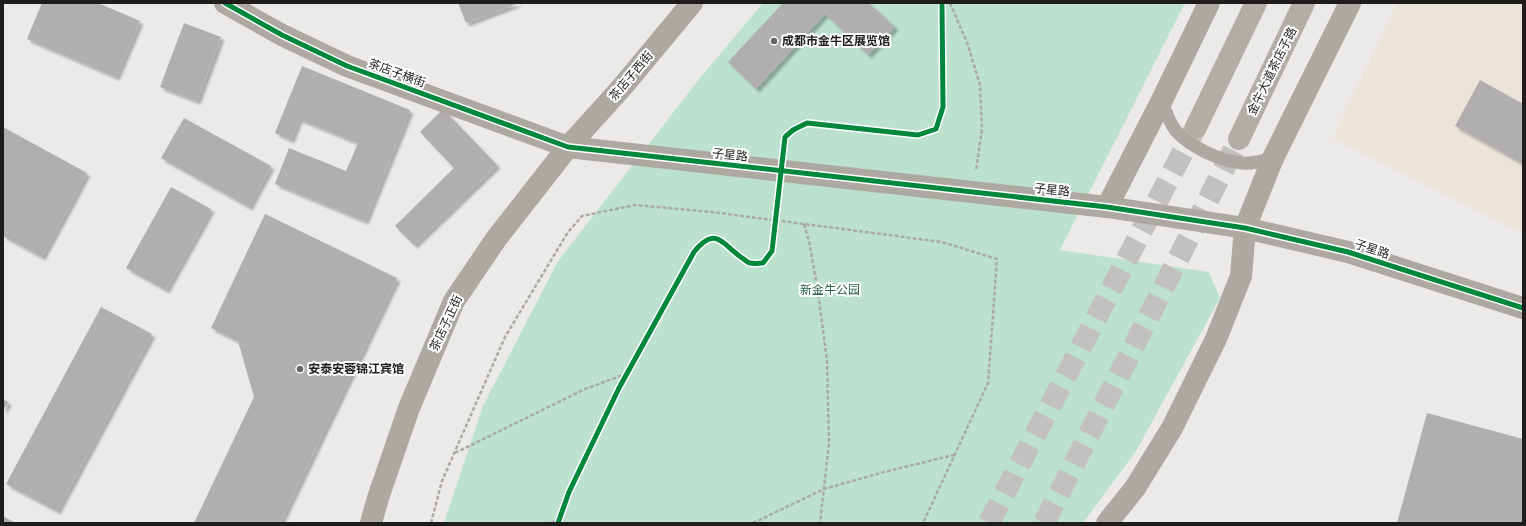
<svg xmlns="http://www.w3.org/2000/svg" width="1526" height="526" font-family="'Asap Condensed','Noto Sans SC',sans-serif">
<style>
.commercial{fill:#eae5d8}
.green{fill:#bce1cf}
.building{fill:#b0aeae;filter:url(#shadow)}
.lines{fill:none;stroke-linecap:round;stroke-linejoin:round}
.trunk-tunnel{stroke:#c3c1bf;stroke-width:22;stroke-dasharray:22 11;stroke-linecap:butt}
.path{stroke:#adaaa6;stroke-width:2.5;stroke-dasharray:4 2;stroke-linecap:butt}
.service{stroke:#ada9a2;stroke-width:13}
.minor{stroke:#ada9a2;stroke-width:22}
.tertiary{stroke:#ada9a2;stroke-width:22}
.secondary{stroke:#aca9a1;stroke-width:22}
.trunk{stroke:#b2aea6;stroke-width:22}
.cycleway-casing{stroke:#fff;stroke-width:8}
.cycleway{stroke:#00873e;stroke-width:5}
.poi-dot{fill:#666563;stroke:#fff;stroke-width:1.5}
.labels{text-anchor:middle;stroke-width:4;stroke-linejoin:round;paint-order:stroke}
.poi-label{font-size:12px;font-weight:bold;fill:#1e1d1c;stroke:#fff;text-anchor:start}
.street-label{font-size:12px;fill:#1e1d1c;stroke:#fff}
.park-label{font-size:12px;fill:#266049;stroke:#fff}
</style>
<defs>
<filter id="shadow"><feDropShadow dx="3.5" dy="3.5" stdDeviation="1" flood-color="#0004"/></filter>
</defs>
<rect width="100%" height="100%" fill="#eceae8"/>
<path class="commercial" d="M1397 3H1523V234L1333 138Z"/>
<path class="green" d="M763 3H1185L1060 250 1209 272 1220 298 1136 451 1083 523H444L483 406 558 261 700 78Z"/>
<g class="building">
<path d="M42 3H98L140 21 116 77 27 39Z"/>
<path d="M458 3H519L466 23Z"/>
<path d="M783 3H869L895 27 868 55 825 14 756 89 728 62Z"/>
<path d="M184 23 221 37 197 101 160 87Z"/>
<path d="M302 66 410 110 365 221 275 184 289 148 346 171 358 143 299 119 291 140 275 133Z"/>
<path d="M1480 80 1523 104V164L1455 126Z"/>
<path d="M443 109 497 165 414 245 395 226 454 168 420 132Z"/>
<path d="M184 118 271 166 249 207 161 158Z"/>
<path d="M3 127 87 173 42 257 3 236Z"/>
<path d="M171 187 211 209 166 290 126 268Z"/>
<path d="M265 214 397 278 280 523H194L254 397 238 341 211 328Z"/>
<path d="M101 307 152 334 57 511 6 484Z"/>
<path d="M3 399 8 402 3 411Z"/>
<path d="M1427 413 1523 439V523H1397Z"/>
<path d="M3 516 15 523H3Z"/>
</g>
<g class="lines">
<g class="trunk-tunnel">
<path d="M989 523 1196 127"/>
<path d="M1044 523 1239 139"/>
</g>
<g class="path">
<path d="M950 3 968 45 980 85 982 129 976 170"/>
<path d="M804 224 809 241 818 291 827 361 829 443 820 523"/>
<path d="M455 453 585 389 626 374"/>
<path d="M431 523 442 481 505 337 568 232 582 216 635 205 712 212 942 242 997 259 988 383 923 523"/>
<path d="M552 523 560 518"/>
<path d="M753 523 824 489 884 472 954 455"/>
</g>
<path class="service" d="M1162 100C1165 110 1169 122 1176 131 1192 148 1220 161 1242 163 1253 164 1263 161 1273 158"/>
<path class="minor" d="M1107 523 1135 488 1172 428 1216 339 1241 276 1245 228"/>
<path class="tertiary" d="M225 3 282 35 347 66 568 147 1107 207 1245 228 1348 252 1523 308"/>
<g class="secondary">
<path d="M1107 207 1162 100 1209 3"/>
<path d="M1245 228 1273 158 1350 3"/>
<path d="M371 523 378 498 409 408 454 301 496 239 568 147 623 86 692 3"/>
</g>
<g class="trunk">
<path d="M1196 127 1256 3"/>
<path d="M1239 139 1304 3"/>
</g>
<defs>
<g id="cycleway">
<path d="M225 3 282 35 347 66 568 147 1107 207 1245 228 1348 252 1523 308"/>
<path d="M558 523 569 492 619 388 694 252C716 225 722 244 742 258 744 259 748 263 750 263 754 264 759 263 763 263L772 251 785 137 793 130 807 123 918 135 936 129 943 107 942 3"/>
</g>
</defs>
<use href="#cycleway" class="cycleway-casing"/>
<use href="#cycleway" class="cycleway"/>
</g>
<g class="poi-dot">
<circle cx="774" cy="41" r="4"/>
<circle cx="300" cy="369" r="4"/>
</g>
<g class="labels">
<g class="poi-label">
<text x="782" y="45">成都市金牛区展览馆</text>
<text x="308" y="373">安泰安蓉锦江宾馆</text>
</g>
<g class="street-label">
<text transform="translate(1272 71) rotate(-64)" y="4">金牛大道茶店子路</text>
<text transform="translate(397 73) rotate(20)" y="4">茶店子横街</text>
<text transform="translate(631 76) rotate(-50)" y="4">茶店子西街</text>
<text transform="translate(730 155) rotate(6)" y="4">子星路</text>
<text transform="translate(1052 190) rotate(6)" y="4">子星路</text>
<text transform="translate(1372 249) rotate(18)" y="4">子星路</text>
<text transform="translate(446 323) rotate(-65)" y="4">茶店子正街</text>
</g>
<g class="park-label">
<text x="830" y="294">新金牛公园</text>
</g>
</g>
<rect width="1526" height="526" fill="none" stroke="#1e1d1c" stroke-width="8"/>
</svg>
